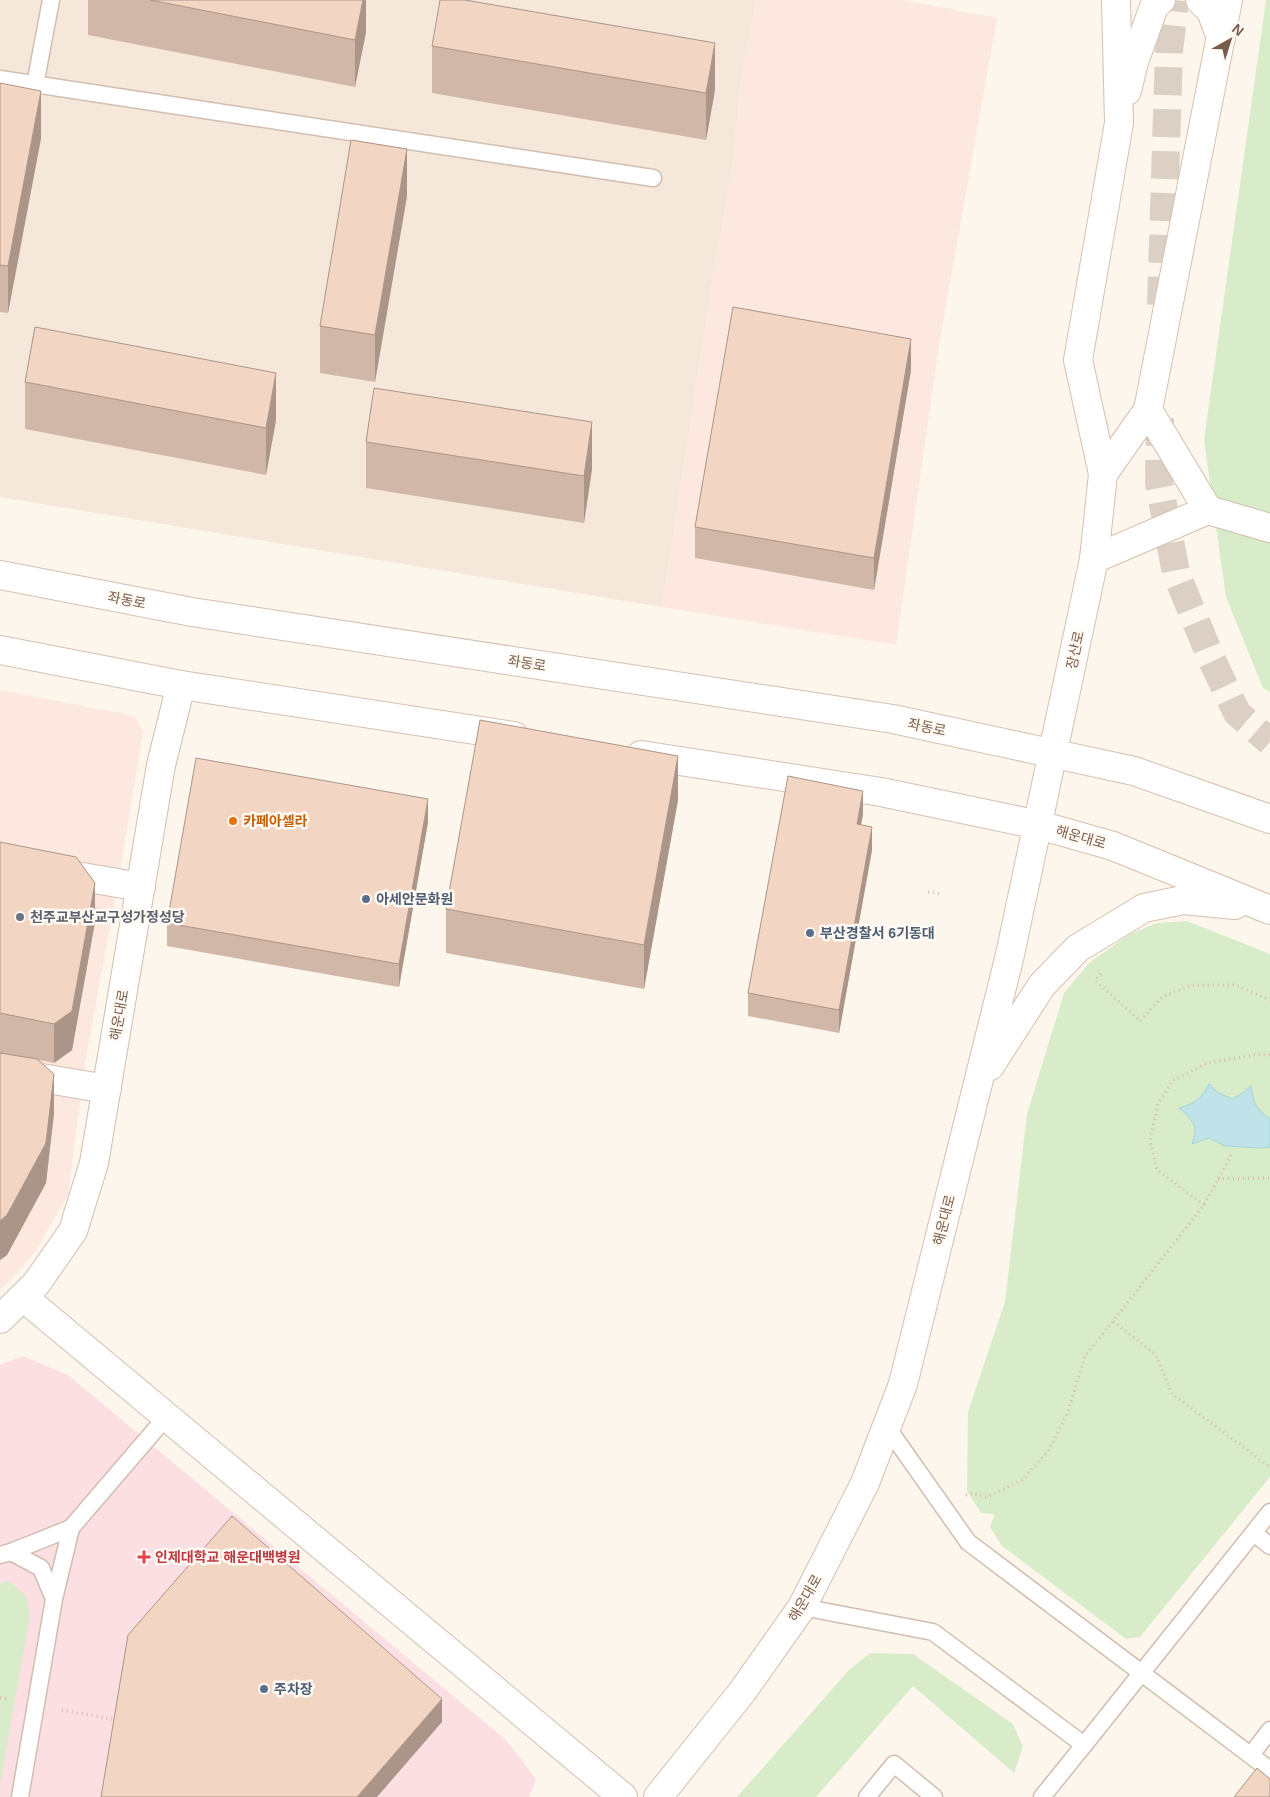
<svg xmlns="http://www.w3.org/2000/svg" width="1270" height="1797" font-family="Arial,'Noto Sans KR',sans-serif">
<style>
.residential{fill:#f5e8da}
.commercial{fill:#fde8e0}
.medical{fill:#fbdfe3}
.green{fill:#d8ecc9}
.water{fill:#bfe3e8;stroke:#a5d3da}
.lines{fill:none;stroke-linecap:round;stroke-linejoin:round}
.highway-tunnel{stroke:#dcd0c4;stroke-width:28;stroke-dasharray:28 14;stroke-linecap:butt}
.lane-casing{stroke:#d1beb0;stroke-width:19}
.street-casing{stroke:#d1beb0;stroke-width:30}
.secondary-casing{stroke:#d6c0b0;stroke-width:30}
.path{stroke:#d9b8a5;stroke-width:3;stroke-dasharray:1 4;stroke-linecap:butt}
.lane{stroke:#fff;stroke-width:16}
.street{stroke:#fff;stroke-width:28}
.secondary{stroke:#fff;stroke-width:28}
.wall{fill:#d1b7a8}
.shaded-wall{fill:#aa9588}
.building{fill:#f3d5c3;stroke:#aa9588}
.food-dot{fill:#e8710a;stroke:#fffaf3;stroke-width:2}
.service-dot{fill:#5c6f8a;stroke:#fffaf3;stroke-width:2}
.worship-dot{fill:#6b7280;stroke:#fffaf3;stroke-width:2}
.health-dot{fill:#e0444e;stroke:#fffaf3;stroke-width:2}
.labels{text-anchor:middle;stroke-width:5;stroke-linejoin:round;paint-order:stroke}
.street-label{font-size:14px;fill:#7a5c4d;stroke:#fffaf3}
.food-label{font-size:14px;font-weight:bold;fill:#c56008;stroke:#fffaf3;text-anchor:start}
.service-label{font-size:14px;font-weight:bold;fill:#4e5e75;stroke:#fffaf3;text-anchor:start}
.worship-label{font-size:14px;font-weight:bold;fill:#5b616d;stroke:#fffaf3;text-anchor:start}
.health-label{font-size:14px;font-weight:bold;fill:#be3a42;stroke:#fffaf3;text-anchor:start}
</style>
<rect width="100%" height="100%" fill="#fdf6ec"/>
<path class="residential" d="M0 0H756L741 81 732 171 714 270 662 607 0 497Z"/>
<g class="commercial">
<path d="M756 0H903L997 18 940 339 896 645 662 607 714 270 732 171 741 81Z"/>
<path d="M0 690 135 716 143 732 115 900 85 1062 68 1195 35 1252 8 1283 0 1289Z"/>
</g>
<path class="medical" d="M23 1356 68 1375 506 1740 536 1779 529 1797H0V1365Z"/>
<g class="green">
<path d="M1266 0H1270V692L1263 688 1226 597 1204 440Z"/>
<path d="M1187 921 1270 954V1477L1140 1637 1126 1639 1002 1546 990 1527 995 1514 981 1513 967 1491 968 1412 1005 1302 1027 1114 1064 993 1090 962 1130 934 1157 923Z"/>
<path d="M9 1581 26 1596 30 1615 0 1785V1583Z"/>
<path d="M870 1653 913 1654 1013 1724 1023 1747 1014 1773 913 1686 816 1797H737L849 1670Z"/>
</g>
<path class="water" d="M1209 1084 1217 1092 1232 1099 1243 1093 1251 1086C1253 1103 1256 1109 1270 1119V1147L1260 1148 1225 1146 1209 1138 1192 1144C1199 1126 1193 1120 1179 1108 1194 1104 1202 1098 1209 1084Z"/>
<g class="lines">
<g class="highway-tunnel">
<path d="M1161 305 1169 51 1175 0"/>
<path d="M1160 418 1159 483 1176 573 1211 658 1237 713 1270 742"/>
</g>
<defs>
<g id="lane">
<path d="M0 79 653 178"/>
<path d="M35 85 51 0"/>
<path d="M887 1427 968 1542 1270 1770"/>
<path d="M1254 1533 1270 1546"/>
<path d="M11 1552 71 1528"/>
<path d="M0 1555 11 1552 41 1568 54 1599 20 1797"/>
<path d="M54 1599 71 1528 167 1416"/>
<path d="M802 1607 933 1632 1084 1745 1042 1797"/>
<path d="M1084 1745 1270 1512"/>
<path d="M1251 1755 1270 1730"/>
<path d="M867 1797 894 1764 934 1797"/>
</g>
<g id="street">
<path d="M1208 510 1270 528"/>
<path d="M0 863 141 887"/>
<path d="M0 1071 107 1089"/>
<path d="M23 1297 623 1797"/>
<path d="M0 1319 36 1284 73 1231 94 1163 161 765 181 685"/>
</g>
<g id="secondary">
<path d="M1200 0 1211 11 1221 38"/>
<path d="M1127 91 1134 62 1155 4 1161 0"/>
<path d="M1103 474 1148 410 1228 0"/>
<path d="M1094 559 1208 510 1148 410"/>
<path d="M0 575 192 612 893 719 1134 771 1270 819"/>
<path d="M0 650 181 685 514 736"/>
<path d="M641 755 881 792 1039 825 1113 846 1270 910"/>
<path d="M990 1066 1042 985 1078 948 1144 908 1183 900 1235 905"/>
<path d="M658 1797 742 1692 802 1607 865 1483 903 1384 1009 959 1094 559 1103 474 1078 360 1119 123 1116 0"/>
</g>
</defs>
<use href="#lane" class="lane-casing"/>
<use href="#street" class="street-casing"/>
<use href="#secondary" class="secondary-casing"/>
<g class="path">
<path d="M928 892 942 894"/>
<path d="M1101 974 1095 980 1140 1021 1162 997 1192 985H1235L1270 1000"/>
<path d="M1231 1155 1204 1205 1113 1321 1156 1355 1172 1394 1270 1467"/>
<path d="M1218 1179 1270 1178"/>
<path d="M1204 1205 1157 1170 1150 1140 1158 1104 1173 1080 1208 1063 1260 1054 1270 1055"/>
<path d="M966 1495 972 1493 987 1497 1022 1480 1049 1450 1067 1414 1085 1356 1113 1321"/>
<path d="M0 1698 9 1699"/>
<path d="M62 1710 117 1720"/>
</g>
<use href="#lane" class="lane"/>
<use href="#street" class="street"/>
<use href="#secondary" class="secondary"/>
</g>
<g class="wall">
<path d="M88 0H366V32L355 87 88 35Z"/>
<path d="M432 46 715 90 706 140 432 93Z"/>
<path d="M0 83 41 138 8 313 0 312Z"/>
<path d="M407 196 375 382 320 373V326Z"/>
<path d="M911 370 874 590 695 558V527Z"/>
<path d="M25 382 276 420 266 475 25 429Z"/>
<path d="M366 442 592 469 584 523 366 488Z"/>
<path d="M678 800 644 989 446 953V909Z"/>
<path d="M863 814 861 825 872 850 839 1033 748 1016V993Z"/>
<path d="M428 822 399 987 167 946V923Z"/>
<path d="M0 842 95 922 72 1050 54 1063 39 1060 54 1113 46 1183 7 1255 0 1260Z"/>
</g>
<g class="shaded-wall">
<path d="M363 0H366V32L355 87V40Z"/>
<path d="M715 43V90L706 140V93Z"/>
<path d="M41 91V138L8 313V266Z"/>
<path d="M407 149V196L375 382V335Z"/>
<path d="M911 339V370L874 590V558Z"/>
<path d="M276 373V420L266 475V428Z"/>
<path d="M592 422V469L584 523V476Z"/>
<path d="M678 756V800L644 989V945Z"/>
<path d="M863 791V814L857 847V824Z"/>
<path d="M428 799V822L399 987V964Z"/>
<path d="M872 827V850L839 1033V1010Z"/>
<path d="M95 883V922L72 1050 54 1063V1024Z"/>
<path d="M54 1074V1113L46 1183 7 1255 0 1260V1221Z"/>
<path d="M442 1699V1722L377 1797H357Z"/>
</g>
<g class="building">
<path d="M150 0H363L355 40Z"/>
<path d="M440 0H465L715 43 706 93 432 46Z"/>
<path d="M0 83 41 91 8 266 0 265Z"/>
<path d="M351 140 407 149 375 335 320 326Z"/>
<path d="M733 307 911 339 874 558 695 527Z"/>
<path d="M35 327 276 373 266 428 25 382Z"/>
<path d="M374 388 592 422 584 476 366 442Z"/>
<path d="M480 720 678 756 644 945 446 909Z"/>
<path d="M196 758 428 799 399 964 167 923Z"/>
<path d="M788 776 863 791 857 824 872 827 839 1010 748 993Z"/>
<path d="M0 842 76 857 95 883 72 1011 54 1024 0 1013Z"/>
<path d="M0 1053 37 1059 54 1074 46 1143 7 1215 0 1221Z"/>
<path d="M232 1516 442 1699 357 1797H101L128 1635Z"/>
<path d="M1257 1768 1270 1779V1797H1234Z"/>
</g>
<circle class="food-dot" cx="233" cy="821" r="5"/>
<g class="service-dot">
<circle cx="366" cy="899" r="5"/>
<circle cx="810" cy="933" r="5"/>
<circle cx="264" cy="1689" r="5"/>
</g>
<circle class="worship-dot" cx="20" cy="917" r="5"/>
<path class="health-dot" d="M141.5 1549.5h5v5h5v5h-5v5h-5v-5h-5v-5h5z"/>
<g class="labels">
<g class="street-label">
<text transform="translate(127 600) rotate(11)" y="5">좌동로</text>
<text transform="translate(1075 650) rotate(-78)" y="5">장산로</text>
<text transform="translate(527 663) rotate(9)" y="5">좌동로</text>
<text transform="translate(927 727) rotate(12)" y="5">좌동로</text>
<text transform="translate(1081 837) rotate(16)" y="5">해운대로</text>
<text transform="translate(119 1015) rotate(-80)" y="5">해운대로</text>
<text transform="translate(944 1220) rotate(-76)" y="5">해운대로</text>
<text transform="translate(805 1598) rotate(-60)" y="5">해운대로</text>
</g>
<g class="food-label">
<text x="243" y="826">카페아셀라</text>
</g>
<g class="service-label">
<text x="376" y="904">아세안문화원</text>
<text x="820" y="938">부산경찰서 6기동대</text>
<text x="274" y="1694">주차장</text>
</g>
<g class="worship-label">
<text x="30" y="922">천주교부산교구성가정성당</text>
</g>
<g class="health-label">
<text x="155" y="1562">인제대학교 해운대백병원</text>
</g>
</g>
<g transform="translate(1230 40) rotate(39)" stroke="#fffaf3" stroke-width="4" paint-order="stroke">
<path d="M0-4L9 19L0 12L-9 19Z" fill="#7a5c4d"/>
<text y="-8" font-size="14" font-weight="bold" text-anchor="middle" fill="#7a5c4d">N</text>
</g>
</svg>
